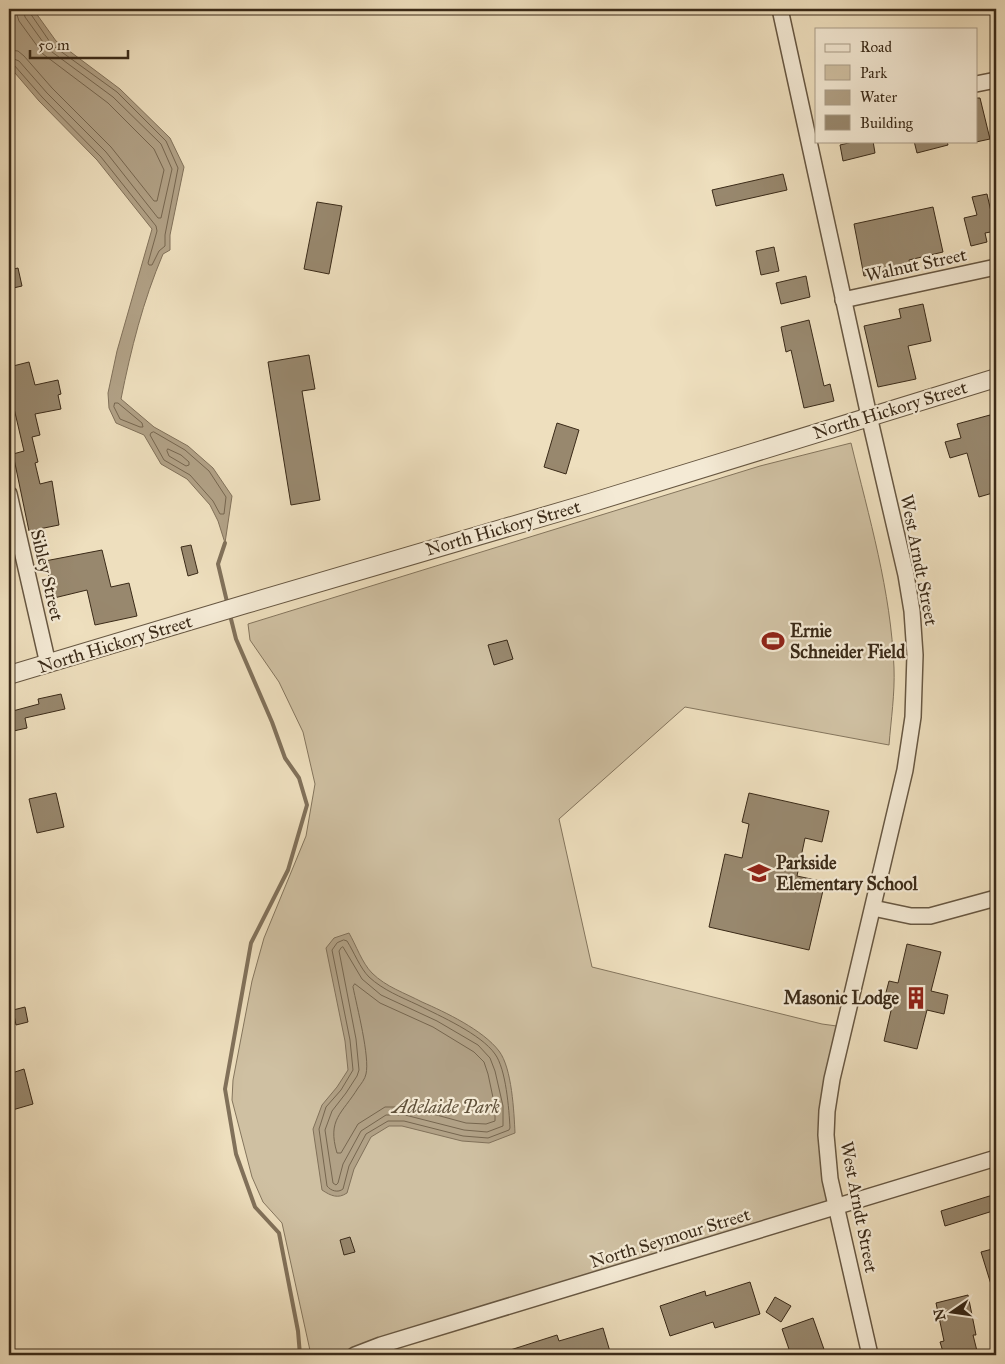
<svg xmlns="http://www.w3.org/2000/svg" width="1005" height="1364" font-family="'IM FELL Great Primer',serif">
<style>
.green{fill:#cfc0a2;stroke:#84755d}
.water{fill:#b1a186;stroke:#81715a}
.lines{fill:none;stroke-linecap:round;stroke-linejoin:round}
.shore{stroke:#76664f;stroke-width:1}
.stream{stroke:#81715a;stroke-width:4}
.building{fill:#98886e;stroke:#3a2a18}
.minor-casing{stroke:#675742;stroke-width:18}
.tertiary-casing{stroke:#675742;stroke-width:20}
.minor{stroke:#f4ead5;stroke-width:15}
.tertiary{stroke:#f4ead5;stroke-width:18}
.labels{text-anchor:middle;stroke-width:4.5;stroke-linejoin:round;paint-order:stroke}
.street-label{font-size:18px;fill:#3a2a18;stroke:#f4ead5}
.poi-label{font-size:18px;font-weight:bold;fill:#3a2a18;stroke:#f4ead5;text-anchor:start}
.park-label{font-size:18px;font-style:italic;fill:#5f503a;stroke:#f4ead5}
</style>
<rect width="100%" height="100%" fill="#eedfbe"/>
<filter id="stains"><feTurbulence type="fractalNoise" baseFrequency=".004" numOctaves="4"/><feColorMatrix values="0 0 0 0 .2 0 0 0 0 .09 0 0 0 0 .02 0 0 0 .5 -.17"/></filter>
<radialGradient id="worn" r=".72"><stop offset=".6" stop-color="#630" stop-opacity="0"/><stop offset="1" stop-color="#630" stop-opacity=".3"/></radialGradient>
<path class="green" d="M851 443C869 517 891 591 894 668 895 693 891 720 889 745L685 707 559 819 592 967 822 1024 844 1027 827 1111 836 1206 355 1355H311L282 1223 263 1202 252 1177 232 1100 233 1080 252 981 264 938 306 836 315 784 303 732 279 682 250 640 248 624 760 466Z"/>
<g class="water">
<path d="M9 9H33L56 41 120 89 170 138 184 167 170 235V250L163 254C143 301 131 349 121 399L154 427 188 446 213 468 232 496 225 543 218 521 210 505 187 479 161 464 144 435 116 423 109 408 108 393 117 351 152 229 97 160 39 101 9 66Z"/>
<path d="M349 933C356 945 362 963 372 973 386 987 405 993 422 1002 445 1012 483 1030 499 1051 512 1068 514 1112 515 1133L489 1143 462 1141 402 1126H389L371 1137 354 1169 347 1193C338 1199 331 1196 322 1190L313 1129 322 1105 337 1087 348 1070 345 1041 326 948 334 938Z"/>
</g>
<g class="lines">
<g class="shore">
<path d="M9 50 18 51 24 56 52 88 111 147 154 201H157L164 170 154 149 108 103 43 54 19 21 15 9"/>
<path d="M9 57 19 61 47 93 106 152 158 218H161L172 169 161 144 113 97 48 49 25 17 23 9"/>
<path d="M9 64 14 65 42 97 101 157 156 226 157 231 148 263 149 265H152L159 251 165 246V235L178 168 166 141 117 92 52 45 30 13 29 9"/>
<path d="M115 403H118L142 423 143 427H140L120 419 114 407Z"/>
<path d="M154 432 185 450 209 471 226 497 224 514H220L213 501 190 475 164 460 150 435 151 433Z"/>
<path d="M168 449 181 455 189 462V465L186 466 169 456 167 451Z"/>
<path d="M344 940 347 941C354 952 360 968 369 977 383 990 401 997 418 1005 440 1016 481 1034 495 1054 506 1069 509 1109 510 1128L509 1130 488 1138 463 1136 404 1121H388L366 1134 349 1166 343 1189C338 1193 331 1191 327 1186L319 1129 326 1107 341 1090 353 1070 350 1040 332 950 337 943Z"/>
<path d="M343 947 362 979 381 995 437 1021 478 1045 490 1058 495 1071 503 1106V1126L487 1132 464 1130 405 1115H386L361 1131 343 1164 338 1183 336 1185 333 1183 325 1130 332 1111 346 1093 357 1076 359 1070 356 1039 339 951 341 948Z"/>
<path d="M355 984 380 1003 433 1027 474 1052 484 1062 488 1074 495 1107V1121L486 1124 466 1123 407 1107H385L358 1124 341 1153H337C327 1119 342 1114 358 1088 361 1084 365 1079 366 1074 370 1057 357 1007 353 987Z"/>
</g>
<g class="stream">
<path d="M225 543 218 564 228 606"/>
<path d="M230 615 236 639 272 722 285 758 299 778 307 805 288 870 251 943 225 1089 236 1154 255 1207 279 1233 298 1331 300 1355"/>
</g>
</g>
<g class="building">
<path d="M976 98H980L990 139 976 142Z"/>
<path d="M857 141H873L875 153 843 161 840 145Z"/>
<path d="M914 141H947L948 145 917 153Z"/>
<path d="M783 174 787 190 716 206 712 190Z"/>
<path d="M987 194 992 216 996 215V231L985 233 987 242 971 246 964 218 977 215 972 197Z"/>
<path d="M317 202 342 206 329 274 304 269Z"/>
<path d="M933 207 943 252 909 260 910 266 864 276 854 224Z"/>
<path d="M774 247 779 271 761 275 756 251Z"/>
<path d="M18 268 22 286 9 289V270Z"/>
<path d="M806 276 810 297 781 304 776 283Z"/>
<path d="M923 304 931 341 908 346 916 379 878 387 864 326 901 318 899 309Z"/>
<path d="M809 320 824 386 830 384 834 401 804 408 791 350 786 352 781 327Z"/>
<path d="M309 355 315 389 302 391 320 500 291 505 268 362Z"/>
<path d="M29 362 35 385 58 380 61 394 58 395 61 409 35 414 40 435 32 437 38 462 35 463 40 484 52 481 59 525 29 531 13 454 24 451 12 400H11L9 391V367Z"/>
<path d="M990 415 996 439V492L979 497 967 453 950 458 945 442 961 438 957 424Z"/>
<path d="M557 423 579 430 566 474 544 467Z"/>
<path d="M191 545 198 573 188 576 181 547Z"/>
<path d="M102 550 111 587 129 583 137 616 95 625 87 590 54 598 45 561Z"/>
<path d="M507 640 513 659 494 665 488 645Z"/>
<path d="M61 694 65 709 25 718 27 728 9 732V712L39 704 38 699Z"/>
<path d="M56 793 64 827 37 833 29 799Z"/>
<path d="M749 793 829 811 822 842 805 838 797 876 825 882 809 950 709 927 725 854 742 858 749 824 742 822Z"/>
<path d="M907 944 941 952 931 991 948 995 944 1014 927 1010 917 1049 884 1041 893 1002 884 1000 889 981 898 983Z"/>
<path d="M25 1007 28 1022 16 1025 13 1010Z"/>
<path d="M24 1069 33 1104 9 1111V1074Z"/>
<path d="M996 1194V1210L945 1226 941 1211Z"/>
<path d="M350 1237 355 1252 344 1255 340 1240Z"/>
<path d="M996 1248V1293L994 1294 981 1252Z"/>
<path d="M750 1282 760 1314 715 1328 713 1322 670 1336 660 1306 705 1291 706 1296Z"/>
<path d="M968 1295 976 1335H973L978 1355H944L940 1342 944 1341 936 1303Z"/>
<path d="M775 1297 791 1306 781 1322 766 1312Z"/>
<path d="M813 1318 826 1355H791L782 1329Z"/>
<path d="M603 1328 611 1355H502L501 1353 557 1335 559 1341Z"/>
</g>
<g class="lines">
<defs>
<g id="minor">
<path d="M780 9 869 416 906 575 912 611 915 655 913 717 905 770 832 1079 827 1111 826 1135 830 1179 870 1355"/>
<path d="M976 84 996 80"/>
<path d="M843 300 996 267"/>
<path d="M9 494 48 664"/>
<path d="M873 908 911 916H930L996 898"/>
<path d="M355 1355 381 1345 996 1158"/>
</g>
<path id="tertiary" d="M9 675 246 604 590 503 996 378"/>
</defs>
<use href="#minor" class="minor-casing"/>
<use href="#tertiary" class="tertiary-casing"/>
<use href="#minor" class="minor"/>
<use href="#tertiary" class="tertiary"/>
</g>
<defs>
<symbol id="stadium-bare" viewBox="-9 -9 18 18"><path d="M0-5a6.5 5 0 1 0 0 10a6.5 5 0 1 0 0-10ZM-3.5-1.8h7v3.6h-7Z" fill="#8f2418" stroke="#f4ead5" stroke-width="2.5" paint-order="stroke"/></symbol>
<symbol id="school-bare" viewBox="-9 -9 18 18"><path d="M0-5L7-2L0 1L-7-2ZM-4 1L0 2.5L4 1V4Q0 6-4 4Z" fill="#8f2418" stroke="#f4ead5" stroke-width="2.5" paint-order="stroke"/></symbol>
<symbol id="building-bare" viewBox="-9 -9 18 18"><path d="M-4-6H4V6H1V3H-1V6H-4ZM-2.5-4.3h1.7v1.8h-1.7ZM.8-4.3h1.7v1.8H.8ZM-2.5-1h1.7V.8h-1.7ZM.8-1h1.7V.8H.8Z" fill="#8f2418" stroke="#f4ead5" stroke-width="2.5" paint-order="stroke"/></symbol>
</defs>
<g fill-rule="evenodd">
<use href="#stadium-bare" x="757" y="625" width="32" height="32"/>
<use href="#school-bare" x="743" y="857" width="32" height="32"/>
<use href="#building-bare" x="900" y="982" width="32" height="32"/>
</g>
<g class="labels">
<g class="street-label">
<text transform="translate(916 265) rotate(-12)" y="6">Walnut Street</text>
<text transform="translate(890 410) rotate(-17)" y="6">North Hickory Street</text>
<text transform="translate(503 528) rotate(-16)" y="6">North Hickory Street</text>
<text transform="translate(919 560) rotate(79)" y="6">West Arndt Street</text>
<text transform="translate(47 575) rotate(77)" y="6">Sibley Street</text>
<text transform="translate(115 644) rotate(-17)" y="6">North Hickory Street</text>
<text transform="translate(859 1207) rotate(79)" y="6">West Arndt Street</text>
<text transform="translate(670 1238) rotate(-17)" y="6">North Seymour Street</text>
</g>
<g class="poi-label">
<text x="790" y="637">Ernie<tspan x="790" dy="21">Schneider Field</tspan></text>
<text x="776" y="869">Parkside<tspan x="776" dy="21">Elementary School</tspan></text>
<text x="899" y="1004" text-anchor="end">Masonic Lodge</text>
</g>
<g class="park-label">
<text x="446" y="1113">Adelaide Park</text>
</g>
</g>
<rect width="1005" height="1364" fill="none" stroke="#eedfbe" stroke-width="30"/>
<rect x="10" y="10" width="985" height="1344" fill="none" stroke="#3a2a18" stroke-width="2.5"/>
<rect x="15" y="15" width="975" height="1334" fill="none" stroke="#3a2a18"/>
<rect x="815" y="28" width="162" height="115" fill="#f4ead5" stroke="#aa9d89"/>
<rect x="825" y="44" width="25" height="8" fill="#f4ead5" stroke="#aa9d89"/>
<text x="860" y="52" font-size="15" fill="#3a2a18">Road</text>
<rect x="825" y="65" width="25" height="15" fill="#cfc0a2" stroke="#aa9d89"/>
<text x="860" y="78" font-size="15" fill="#3a2a18">Park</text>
<rect x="825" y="90" width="25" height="15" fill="#b1a186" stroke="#aa9d89"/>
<text x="860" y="102" font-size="15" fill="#3a2a18">Water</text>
<rect x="825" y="115" width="25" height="15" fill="#98886e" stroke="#aa9d89"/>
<text x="860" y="128" font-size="15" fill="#3a2a18">Building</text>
<g transform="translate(952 1312) rotate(257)" stroke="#f4ead5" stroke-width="4" paint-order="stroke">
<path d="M0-4L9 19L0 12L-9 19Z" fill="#3a2a18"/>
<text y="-8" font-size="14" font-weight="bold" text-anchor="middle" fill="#3a2a18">N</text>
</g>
<path d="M30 50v8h98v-8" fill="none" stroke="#3a2a18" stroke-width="2.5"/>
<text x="38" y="50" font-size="15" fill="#3a2a18" stroke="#f4ead5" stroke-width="4" paint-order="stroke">50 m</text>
<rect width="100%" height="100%" filter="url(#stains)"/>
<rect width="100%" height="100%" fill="url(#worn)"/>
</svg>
